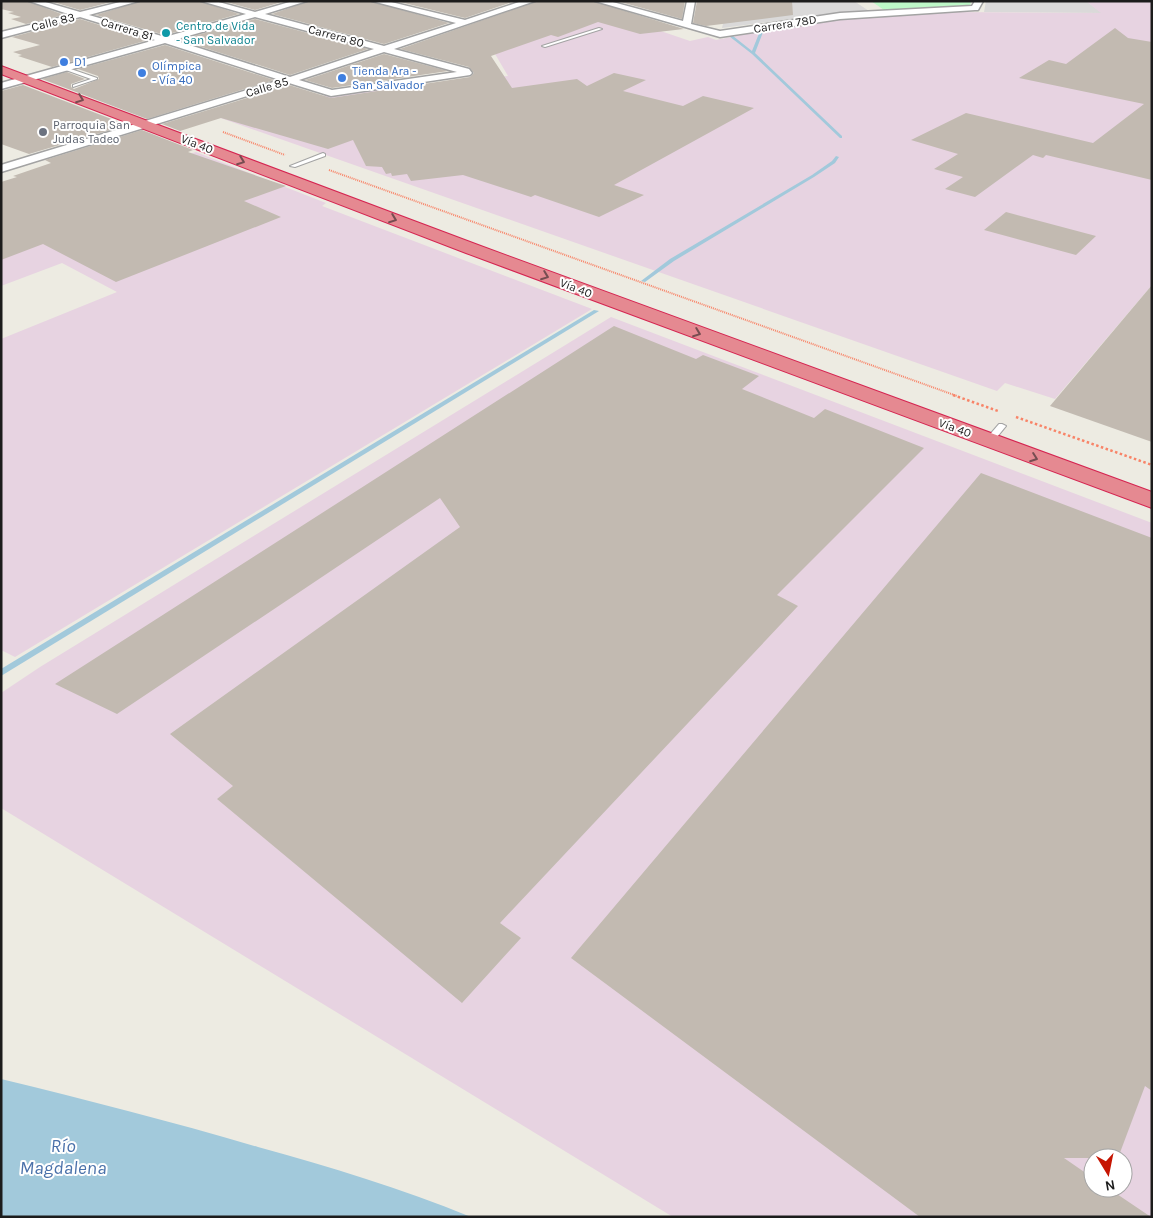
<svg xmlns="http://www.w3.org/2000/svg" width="1153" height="1218" font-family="Karla,sans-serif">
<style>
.residential{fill:#dad9d9}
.industrial{fill:#e7d3e1;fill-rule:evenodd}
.park{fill:#bef8c8}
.water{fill:#a2c9db}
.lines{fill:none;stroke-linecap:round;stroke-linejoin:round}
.stream{fill:#a2c9db;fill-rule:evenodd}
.building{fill:#c2bab1}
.lane-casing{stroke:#a3a3a3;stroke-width:2}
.street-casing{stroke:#a3a3a3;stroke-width:3}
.highway-casing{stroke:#d52551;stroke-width:2}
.path-far1{stroke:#f88468;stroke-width:2;stroke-dasharray:1 1;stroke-linecap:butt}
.path{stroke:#f88468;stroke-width:2.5;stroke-dasharray:2.5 2.5;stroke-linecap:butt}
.lane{fill:#fff;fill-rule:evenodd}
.street{fill:#fff;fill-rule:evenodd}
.highway{fill:#e58991;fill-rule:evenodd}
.oneway{stroke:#764d51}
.culture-dot{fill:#0f9aa8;stroke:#fff;stroke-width:2}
.shop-dot{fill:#3f7fe0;stroke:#fff;stroke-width:2}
.worship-dot{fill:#6b7280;stroke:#fff;stroke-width:2}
.labels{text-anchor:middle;stroke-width:4;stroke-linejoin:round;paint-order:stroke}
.far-street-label{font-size:12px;fill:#1c1c1c;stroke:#fff}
.far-culture-label{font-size:12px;fill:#0d838f;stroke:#fff;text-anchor:start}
.far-shop-label{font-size:12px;fill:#366cbe;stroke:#fff;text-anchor:start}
.far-worship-label{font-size:12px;fill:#5b616d;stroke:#fff;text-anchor:start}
.near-water-label{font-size:19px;font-style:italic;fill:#4a71aa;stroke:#fff}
</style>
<rect width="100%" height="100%" fill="#edebe2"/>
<g class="residential">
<path d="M728 1H854L869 11 835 13 722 28Z"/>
<path d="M986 1H1086L1102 13 984 12Z"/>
</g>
<g class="industrial">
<path d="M1086 1H1152V285L1055 399 1005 383 997 391 212 115 328 95 508 76 481 30 592 21 640 24 690 41 708 37 716 40 782 27 841 19 900 14 948 12 1101 13Z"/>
<path d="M196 152 326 203 322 206 592 309 15 657 1 650V339L117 292 62 263 1 286V219Z"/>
<path d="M611 317 1152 523V1217H673L1 808V693L40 667ZM1093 1158H1123V1188H1093Z"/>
</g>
<path class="park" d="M871 1H971L970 6 884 10Z"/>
<path class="water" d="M1 1079C87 1100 173 1122 258 1147 330 1167 401 1188 471 1217H1Z"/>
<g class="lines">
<g class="stream">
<path d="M762 26 765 27 755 53 842 136V138H840L752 54 725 33 728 32 752 51Z"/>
<path d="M836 156 839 157 835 163 814 177 674 261 645 282 641 281 670 259 812 175 832 161Z"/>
<path d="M594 310 599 311 1 676V669Z"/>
</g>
</g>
<g class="building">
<path d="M1 1H27L64 15 26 24 11 19 21 17 8 13 14 12 1 9Z"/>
<path d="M50 1H115L80 10Z"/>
<path d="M141 1H199L239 14 165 35 96 15Z"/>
<path d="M223 1H285L255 10Z"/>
<path d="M309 1H370L449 23 384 44 272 14Z"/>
<path d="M396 1H515L465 18Z"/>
<path d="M537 1H593L684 29 640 34 598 22 558 37 551 35 491 56 512 88 577 79 587 86 614 73 646 80 623 91 683 106 703 96 754 108 614 185 644 195 599 217 535 195 531 197 463 175 411 181 407 174 392 176 391 173 386 174 382 167 366 166 353 140 328 149 221 118 180 131 162 124 289 85 331 98 470 77 474 73 469 67 400 49Z"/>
<path d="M617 1H685L682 19Z"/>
<path d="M697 1H792L793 15 706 26 693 23Z"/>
<path d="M80 19 148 40 52 67 18 56 22 55 13 52 40 45 12 37Z"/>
<path d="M255 19 368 49 290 75 180 40Z"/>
<path d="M1115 28 1128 38 1152 42V180L1046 155 1043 158 1033 155 975 197 945 189 963 177 934 169 958 154 911 140 966 113 1093 143 1144 104 1019 78 1049 60 1066 64Z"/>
<path d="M165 45 274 80 147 119 42 79 67 72 85 79 71 84V87L74 89 99 79 98 76 78 69Z"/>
<path d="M384 54 448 71 332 88 305 80Z"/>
<path d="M23 85 127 125 29 154 1 144V91Z"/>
<path d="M142 130 193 150 188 152 286 186 244 201 281 217 116 282 43 244 1 260V182L17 177 13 176 51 163 45 160Z"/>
<path d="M1006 212 1096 236 1076 255 984 230Z"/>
<path d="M1152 285V442L1050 406Z"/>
<path d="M614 326 696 359 703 355 759 376 742 389 814 418 825 409 924 448 777 595 798 606 500 923 521 938 462 1003 217 799 233 786 170 734 460 527 440 498 117 714 55 684Z"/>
<path d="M981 473 1152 538V1091L1145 1086 1118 1158H1064L1093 1178V1188H1108L1151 1217H920L571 958Z"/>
</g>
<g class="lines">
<defs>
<g id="lane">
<path d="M599 28 602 29 545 47 542 46Z"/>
<path d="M65 67 97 78V79L73 87V85L91 79 63 69Z"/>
<path d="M323 153 325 154V156L295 167 290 166Z"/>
<path d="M999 424H1002L1006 426 992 443H986V439Z"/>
</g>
<g id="street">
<path d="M29 1H42L80 12 124 1H139L89 15 165 37 246 14 201 1H215L255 12 293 1H307L265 14 384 46 456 23 372 1H387L465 20 522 1H535L394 49 469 69 472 73 470 75 331 96 289 83 1 172V165L280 80 165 43 1 89V83L155 40 80 17 1 38V32L71 15ZM255 17 374 49 290 77 174 40ZM384 52 457 72 332 90 299 80Z"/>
<path d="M595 1H609L683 21 687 1H695L691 24 720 31 840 13 972 6 975 1H983L978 10H975L840 19 720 37Z"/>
</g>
<path id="highway" d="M1 66 478 245 1152 492V508L466 253 1 74Z"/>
</defs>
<use href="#lane" class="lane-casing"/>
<use href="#street" class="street-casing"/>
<use href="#highway" class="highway-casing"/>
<g class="path-far1">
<path d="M223 132 285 155"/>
<path d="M329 170 957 396"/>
</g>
<g class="path">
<path d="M953 395 998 411"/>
<path d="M1016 417 1152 465"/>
</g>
<use href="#lane" class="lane"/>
<use href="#street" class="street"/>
<use href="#highway" class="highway"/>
</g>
<defs><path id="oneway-chevron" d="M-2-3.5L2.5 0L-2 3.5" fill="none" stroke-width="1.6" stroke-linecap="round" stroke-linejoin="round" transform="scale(1.25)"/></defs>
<g class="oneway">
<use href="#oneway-chevron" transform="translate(80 99) rotate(21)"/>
<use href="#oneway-chevron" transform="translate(241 161) rotate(21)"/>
<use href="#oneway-chevron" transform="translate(393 219) rotate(21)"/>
<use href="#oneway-chevron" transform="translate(545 276) rotate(21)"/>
<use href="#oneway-chevron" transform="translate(697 333) rotate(21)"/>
<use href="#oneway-chevron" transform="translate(1034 458) rotate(20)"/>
</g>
<circle class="culture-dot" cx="166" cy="33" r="5"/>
<g class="shop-dot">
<circle cx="64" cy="62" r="5"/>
<circle cx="142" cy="73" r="5"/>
<circle cx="342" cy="78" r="5"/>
</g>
<circle class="worship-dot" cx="43" cy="132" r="5"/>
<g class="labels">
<g class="far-street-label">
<text transform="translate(53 22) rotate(-14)" y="4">Calle 83</text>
<text transform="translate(785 24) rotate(-9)" y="4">Carrera 78D</text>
<text transform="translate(127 29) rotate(17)" y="4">Carrera 81</text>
<text transform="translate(336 36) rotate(15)" y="4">Carrera 80</text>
<text transform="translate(267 87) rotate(-17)" y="4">Calle 85</text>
<text transform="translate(197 144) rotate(21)" y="4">Vía 40</text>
<text transform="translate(576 288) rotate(21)" y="4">Vía 40</text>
<text transform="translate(955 428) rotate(20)" y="4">Vía 40</text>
</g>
<g class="far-culture-label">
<text x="176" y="30">Centro de Vida<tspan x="176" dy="14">- San Salvador</tspan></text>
</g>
<g class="far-shop-label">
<text x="74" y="66">D1</text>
<text x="152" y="70">Olímpica<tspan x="152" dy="14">- Vía 40</tspan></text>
<text x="352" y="75">Tienda Ara -<tspan x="352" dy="14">San Salvador</tspan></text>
</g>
<g class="far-worship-label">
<text x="53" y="129">Parroquia San<tspan x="53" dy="14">Judas Tadeo</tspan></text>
</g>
<g class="near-water-label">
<text x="63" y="1152">Río<tspan x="63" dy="22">Magdalena</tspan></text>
</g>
</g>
<rect width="1153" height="1218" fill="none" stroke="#1c1c1c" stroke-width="5"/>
<g transform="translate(1108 1173) rotate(170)"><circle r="24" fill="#ffffff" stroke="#a4a4a4"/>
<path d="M0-4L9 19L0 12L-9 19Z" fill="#c61502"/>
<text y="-8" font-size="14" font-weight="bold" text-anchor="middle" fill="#1c1c1c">N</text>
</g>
</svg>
